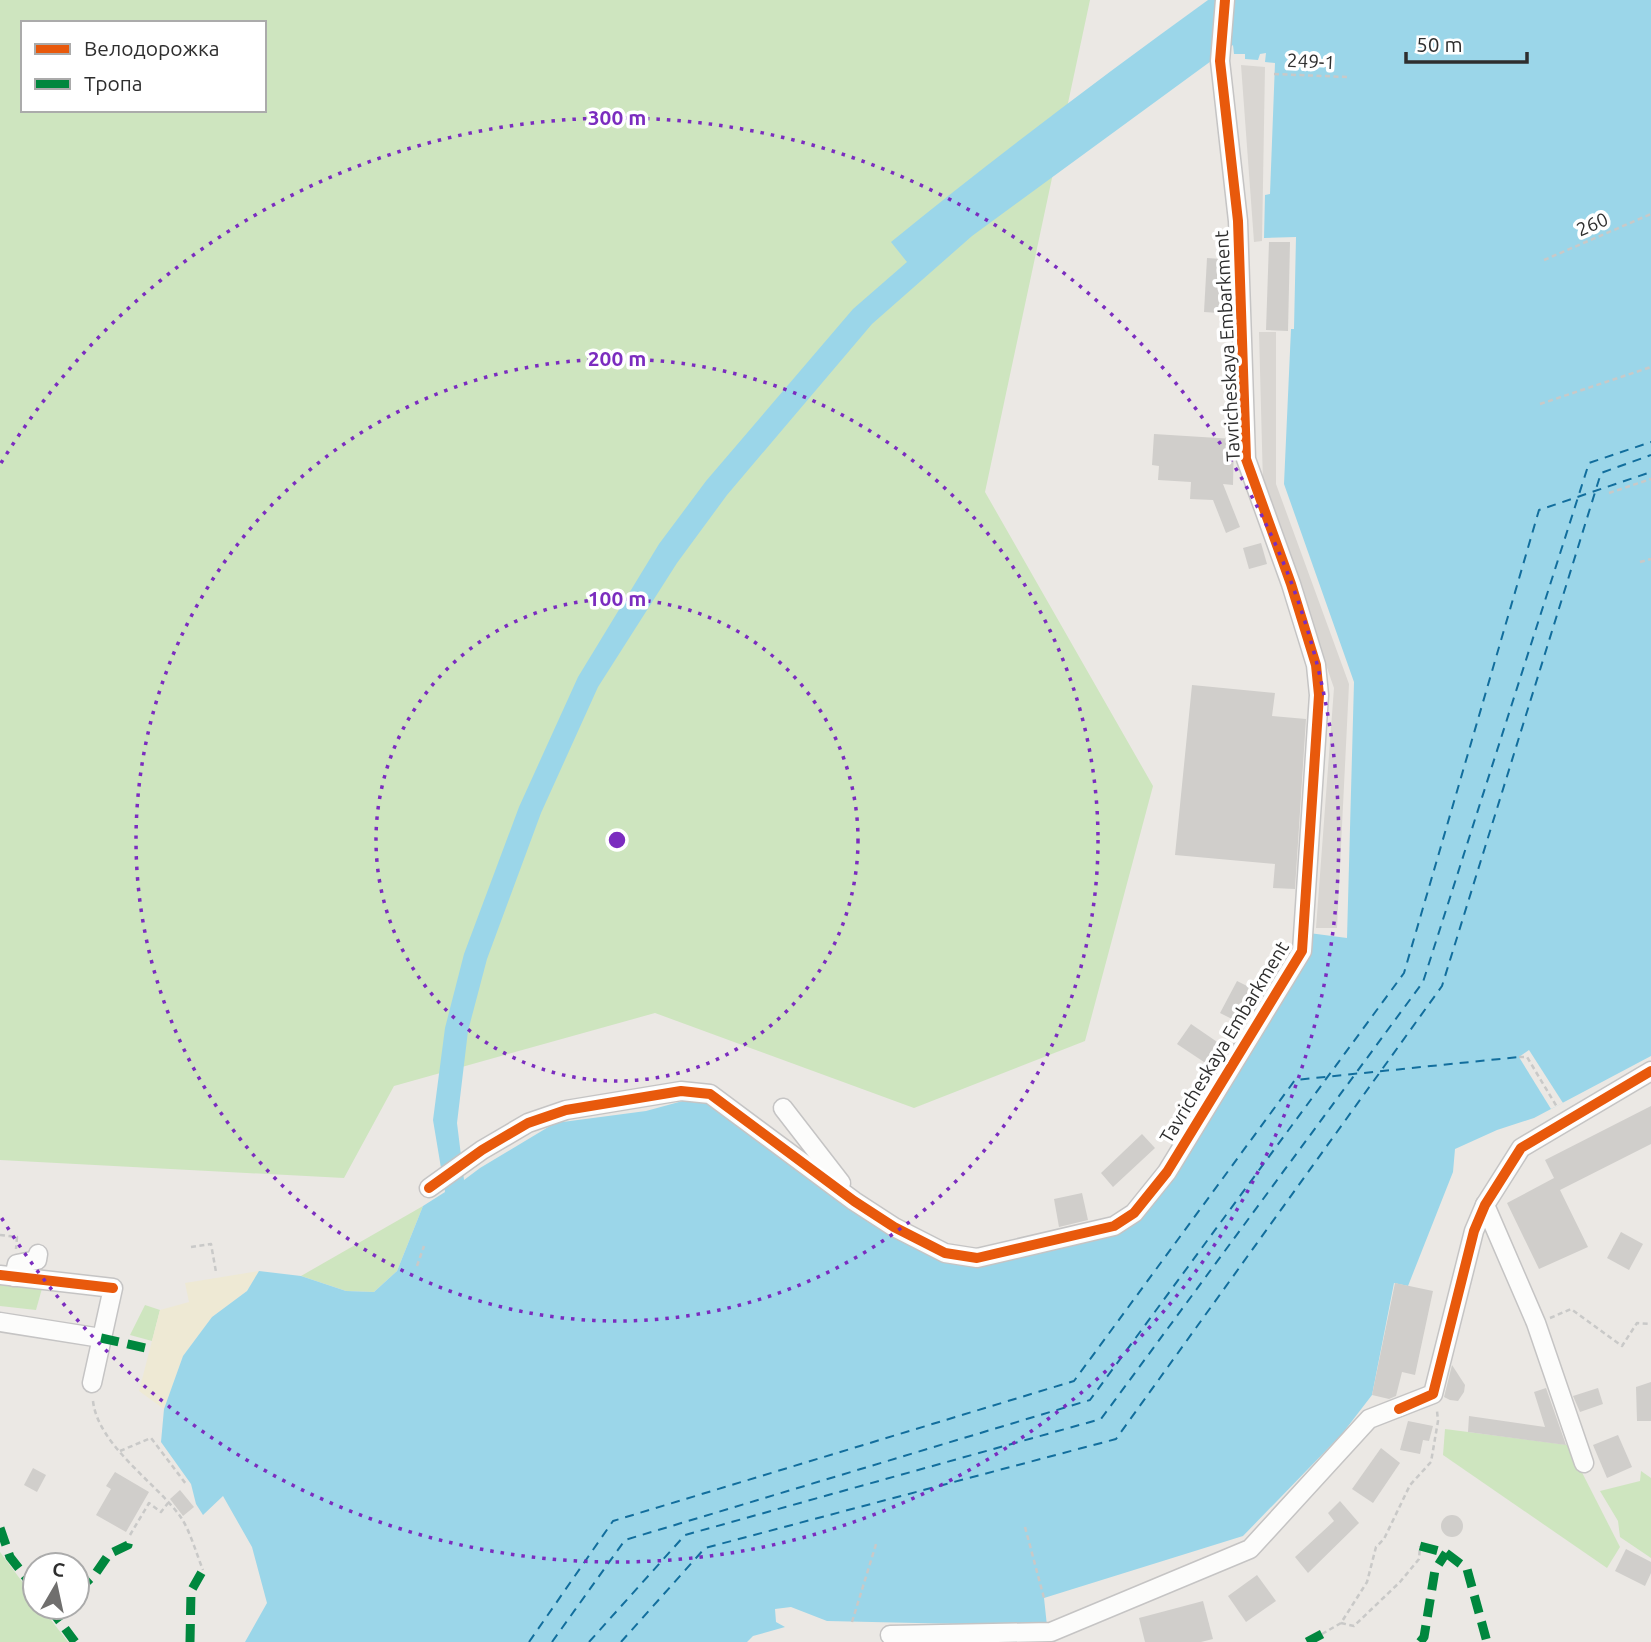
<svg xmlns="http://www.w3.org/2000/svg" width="1651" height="1642" font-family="Ubuntu,sans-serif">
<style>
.green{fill:#cee5bf;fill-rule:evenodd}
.sand{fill:#eee9d4}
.plaza{fill:#d9d6d2}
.water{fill:#9bd6e9;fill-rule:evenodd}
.pier{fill:#ebe8e4}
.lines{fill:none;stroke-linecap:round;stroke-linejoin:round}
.ferry{stroke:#126e9d;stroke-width:2;stroke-dasharray:9 7;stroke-linecap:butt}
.building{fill:#d0cecb}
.minor-casing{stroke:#c5c4c4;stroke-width:21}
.path{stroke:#c9c9c8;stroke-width:2.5;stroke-dasharray:5 3.5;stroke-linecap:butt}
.minor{stroke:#fcfcfb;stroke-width:18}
.quiet{stroke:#00873e;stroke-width:9;stroke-dasharray:18 9;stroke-linecap:butt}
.cycleway-casing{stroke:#fff;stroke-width:15}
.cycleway{stroke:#e8590c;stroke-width:10}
.ring{fill:none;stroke:#7b2cbf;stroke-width:3.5;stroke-dasharray:3.5 7}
.labels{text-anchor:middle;stroke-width:7;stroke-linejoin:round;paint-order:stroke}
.street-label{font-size:19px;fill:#2e2e2e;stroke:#fff}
.centre{fill:#7b2cbf;stroke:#fff;stroke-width:3.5}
.ring-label{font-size:21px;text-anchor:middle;font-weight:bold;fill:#7b2cbf;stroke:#fff;stroke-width:7;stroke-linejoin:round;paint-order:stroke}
</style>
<rect width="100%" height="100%" fill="#ebe8e4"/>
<g class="green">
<path d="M0 0H1090L985 492 1153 786 1085 1041 914 1108 655 1013 394 1086 344 1178 0 1160ZM23 23H264V110H23Z"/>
<path d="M423 1206 397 1271 374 1292 346 1291 301 1276Z"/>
<path d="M0 1280 43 1285 36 1310 0 1306Z"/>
<path d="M145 1305 160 1310 152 1341 130 1335Z"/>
<path d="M1445 1429 1568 1445 1620 1547 1607 1568 1443 1455Z"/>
<path d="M1641 1471 1651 1478V1558L1620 1537 1618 1521 1600 1491 1640 1481Z"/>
<path d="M0 1552 35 1599V1607H41L68 1642H0Z"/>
</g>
<path class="sand" d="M259 1271 247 1291 212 1317 183 1356 164 1409 139 1391 160 1310 189 1302 185 1283Z"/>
<g class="plaza">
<path d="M1241 65 1265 67 1262 241 1254 242Z"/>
<path d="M1259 332H1276V484L1349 684 1337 928H1316L1334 688 1263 484Z"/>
</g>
<path class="water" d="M1208 0H1651V1056L1534 1118 1497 1130 1455 1149 1453 1172 1408 1286 1394 1283 1372 1395 1342 1434 1243 1536 1044 1598 1047 1626 827 1621 791 1607 775 1609 776 1622 785 1627 753 1636 747 1642H245L267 1603 252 1547 223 1496 203 1515 196 1504 191 1484 161 1442 164 1409 183 1356 212 1317 247 1291 259 1271 301 1276 346 1291 374 1292 397 1271 423 1206 445 1192 433 1120 445 1028 464 954 519 807 578 677 659 544 706 481 853 309 907 262 891 242C994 158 1100 78 1208 0ZM1233 45 1234 54H1245V59L1258 60 1260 54 1266 53 1265 62 1275 63 1270 194 1265 195 1264 238 1296 237 1294 329H1291L1284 484 1354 682 1347 938 1309 933 1138 1217 956 1261 707 1098 690 1099 646 1111 555 1123 480 1168 464 1180 457 1123 468 1031 487 959 541 813 598 687 677 563 727 495 872 324 972 236Z"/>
<path class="pier" d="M1529 1050 1563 1103 1551 1109 1519 1057Z"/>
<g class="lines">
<g class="ferry">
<path d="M529 1642 613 1521 1074 1381 1295 1080 1519 1057"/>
<path d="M552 1642 625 1540 1090 1400 1404 973 1539 510 1651 472"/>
<path d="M589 1642 685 1535 1101 1419 1423 982 1589 463 1651 442"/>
<path d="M621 1642 705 1548 1116 1439 1442 986 1601 473 1651 455"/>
</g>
</g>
<g class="building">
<path d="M1269 242H1290L1288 331 1266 330Z"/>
<path d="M1207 258 1222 259 1219 313 1204 312Z"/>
<path d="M1154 434 1234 439 1233 485 1223 484 1240 527 1226 533 1213 500 1190 499 1191 482 1158 480 1159 466 1152 465Z"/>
<path d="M1261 543 1267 564 1249 569 1243 548Z"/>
<path d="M1192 685 1275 693 1272 716 1306 719 1295 889 1273 888 1275 864 1175 855Z"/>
<path d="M1237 981 1263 994 1244 1025 1220 1013Z"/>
<path d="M1191 1024 1223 1046 1210 1066 1177 1044Z"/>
<path d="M1651 1106V1144L1560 1190 1588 1247 1539 1269 1507 1203 1554 1178 1545 1160Z"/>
<path d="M1142 1134 1155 1148 1113 1187 1101 1173Z"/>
<path d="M1082 1193 1088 1220 1059 1227 1054 1199Z"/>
<path d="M1621 1232 1643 1244 1629 1270 1607 1258Z"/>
<path d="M1395 1283 1433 1291 1415 1375 1402 1372 1396 1396 1389 1399 1372 1395Z"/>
<path d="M1452 1365 1465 1385 1464 1392 1458 1401 1450 1400 1444 1397Z"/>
<path d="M1651 1382V1421H1637L1636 1387Z"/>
<path d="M1546 1388 1566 1445 1468 1432 1469 1416 1545 1427 1534 1392Z"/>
<path d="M1598 1388 1603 1404 1580 1412 1573 1396Z"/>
<path d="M1408 1421 1433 1426 1429 1441 1423 1440 1420 1454 1400 1450Z"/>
<path d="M1618 1435 1632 1467 1607 1478 1593 1445Z"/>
<path d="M1381 1448 1400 1463 1373 1503 1352 1489Z"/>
<path d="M33 1468 46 1475 37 1492 24 1485Z"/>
<path d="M115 1472 149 1492 126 1532 96 1515 111 1489 106 1486Z"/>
<path d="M180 1490 194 1507 183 1516 170 1499Z"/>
<path d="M1340 1501 1359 1523 1308 1573 1295 1557 1334 1521 1328 1513Z"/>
<circle cx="1452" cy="1526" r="11"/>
<path d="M1626 1549 1651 1562V1573L1645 1586 1615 1571Z"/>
<path d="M1257 1575 1276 1601 1246 1622 1228 1596Z"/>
<path d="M1203 1601 1213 1639 1201 1642H1145L1139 1618Z"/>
</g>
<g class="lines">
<defs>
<g id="minor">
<path d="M783 1108 841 1183"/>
<path d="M429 1188 482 1150 528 1123 566 1110 681 1091 710 1094 854 1201 894 1227 945 1253 977 1258 1114 1226 1134 1213 1167 1172 1302 951 1319 695 1316 665 1291 584 1246 459 1238 221 1220 61 1225 0"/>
<path d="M1485 1205 1536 1323 1584 1463"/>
<path d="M0 1275 113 1288 92 1383"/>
<path d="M14 1277 17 1264 37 1260 38 1254"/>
<path d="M0 1322 101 1338"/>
<path d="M890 1635 1051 1632 1250 1549 1369 1419 1433 1394 1474 1231 1485 1205 1521 1148 1651 1071"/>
</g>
</defs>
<use href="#minor" class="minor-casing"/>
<g class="path">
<path d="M1274 74 1347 77"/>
<path d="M1544 260 1651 214"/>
<path d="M1540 404 1651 367"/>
<path d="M1609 493 1651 479"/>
<path d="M1640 562 1651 559"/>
<path d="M1519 1057H1527L1557 1107"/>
<path d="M0 1235 17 1237 16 1249"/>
<path d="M191 1247 211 1244 216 1272"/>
<path d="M417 1266 424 1246"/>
<path d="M1550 1318 1571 1309 1622 1346 1637 1323 1651 1324"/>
<path d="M93 1401C98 1445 155 1482 180 1516 190 1530 196 1553 203 1570"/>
<path d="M120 1451 151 1438 186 1484"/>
<path d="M1025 1527 1044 1598"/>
<path d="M130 1535 149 1503 161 1512 168 1503"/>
<path d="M852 1622 877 1541"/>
<path d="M1341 1623 1354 1626 1400 1582 1419 1559 1420 1546"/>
<path d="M1322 1634 1341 1623 1367 1582 1376 1547 1384 1539 1410 1485 1431 1462 1438 1421 1437 1411"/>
</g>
<use href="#minor" class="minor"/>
<g class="quiet">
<path d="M101 1338 150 1349"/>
<path d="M0 1528 10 1557 35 1589"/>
<path d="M1420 1546 1446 1553 1467 1569 1487 1642"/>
<path d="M77 1591 96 1573 109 1554 128 1545 130 1535"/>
<path d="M49 1607 75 1642"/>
<path d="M190 1642 191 1591 203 1570"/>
<path d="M1307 1642 1322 1634"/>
<path d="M1420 1642 1424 1637 1435 1570 1446 1553"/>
</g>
<defs>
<g id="cycleway">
<path d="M429 1188 482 1150 528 1123 566 1110 681 1091 710 1094 854 1201 894 1227 945 1253 977 1258 1114 1226 1134 1213 1167 1172 1302 951 1319 695 1316 665 1291 584 1246 459 1238 221 1220 61 1225 0"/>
<path d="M0 1275 113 1288"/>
<path d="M1399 1409 1433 1394 1474 1231 1485 1205 1521 1148 1651 1071"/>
</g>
</defs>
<use href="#cycleway" class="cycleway-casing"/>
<use href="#cycleway" class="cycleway"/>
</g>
<g class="ring">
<circle cx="617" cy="840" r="241"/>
<circle cx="617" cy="840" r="481"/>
<path d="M1 463A722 722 0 1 1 1 1217"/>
</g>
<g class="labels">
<g class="street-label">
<text transform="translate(1311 61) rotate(3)" y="7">249-1</text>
<text transform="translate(1592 224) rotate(-23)" y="7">260</text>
<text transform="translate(1227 346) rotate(-93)" y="7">Tavricheskaya Embarkment</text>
<text transform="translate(1224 1042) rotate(-59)" y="7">Tavricheskaya Embarkment</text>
</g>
</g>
<circle cx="617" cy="840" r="10" class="centre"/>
<g class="ring-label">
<text x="617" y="125">300 m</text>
<text x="617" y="366">200 m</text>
<text x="617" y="606">100 m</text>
</g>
<rect x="21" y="21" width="245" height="91" fill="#ffffff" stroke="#ababab" stroke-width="2"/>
<rect x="35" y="44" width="35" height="10" fill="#e8590c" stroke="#ababab" stroke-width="2"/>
<text x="84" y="56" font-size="21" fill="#2e2e2e">Велодорожка</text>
<rect x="35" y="79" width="35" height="10" fill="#00873e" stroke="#ababab" stroke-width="2"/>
<text x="84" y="91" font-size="21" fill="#2e2e2e">Тропа</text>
<g transform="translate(56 1586) rotate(9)"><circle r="33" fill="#ffffff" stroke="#ababab" stroke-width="2"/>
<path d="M0-5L12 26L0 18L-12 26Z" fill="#706f6e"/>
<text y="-10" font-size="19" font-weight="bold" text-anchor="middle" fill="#2e2e2e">С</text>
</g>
<path d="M1406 52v10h121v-10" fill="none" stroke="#2e2e2e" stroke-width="3.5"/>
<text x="1416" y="52" font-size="21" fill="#2e2e2e" stroke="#ffffff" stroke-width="5" paint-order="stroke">50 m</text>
</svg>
